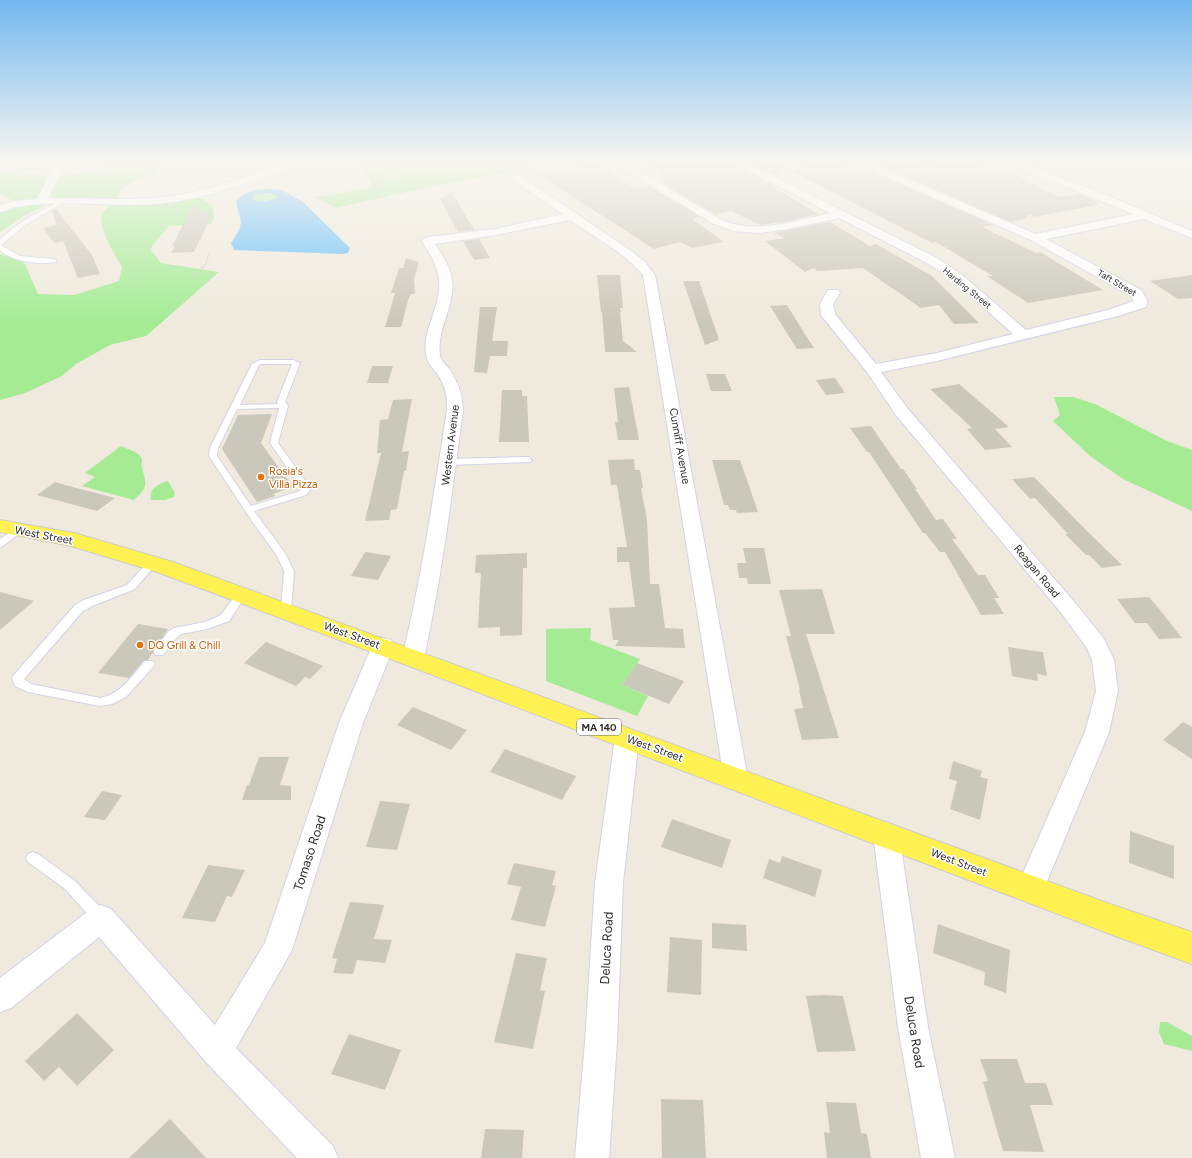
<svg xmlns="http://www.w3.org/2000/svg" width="1192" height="1158" font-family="Figtree,sans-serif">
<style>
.education{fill:#f2eccb}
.green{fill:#a4eb94}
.pitch{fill:#b9f48e}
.water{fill:#65bdfc;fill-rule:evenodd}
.building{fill:#cac8bb}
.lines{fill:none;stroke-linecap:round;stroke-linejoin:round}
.lane-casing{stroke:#d2d3e6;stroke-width:2}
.street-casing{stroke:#d2d3e6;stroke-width:2}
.primary-casing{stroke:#ccc;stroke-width:2}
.path-far1{stroke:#ccc;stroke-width:1.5;stroke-dasharray:1.5 1;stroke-linecap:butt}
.path{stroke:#ccc;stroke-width:2;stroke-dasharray:2 1.5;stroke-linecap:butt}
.lane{fill:#fff;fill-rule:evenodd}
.street{fill:#fff;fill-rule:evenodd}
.primary{fill:#fff152;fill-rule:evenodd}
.food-dot{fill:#e8710a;stroke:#fff;stroke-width:1.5}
.labels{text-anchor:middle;stroke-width:3;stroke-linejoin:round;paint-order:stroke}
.far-street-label{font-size:9px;fill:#2c2c2c;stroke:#fff}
.shield{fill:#fff;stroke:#6b6b6b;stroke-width:1}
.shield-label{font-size:10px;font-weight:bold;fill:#2c2c2c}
.street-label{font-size:11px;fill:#2c2c2c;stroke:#fff}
.food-label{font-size:11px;fill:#c56008;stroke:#fff;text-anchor:start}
.near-street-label{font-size:13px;fill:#2c2c2c;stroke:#fff}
</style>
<rect width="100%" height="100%" fill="#efeadd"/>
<path class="education" d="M1023 161H1125L1069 179Z"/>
<g class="green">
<path d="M126 161H167C162 165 157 170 152 174 138 183 123 180 117 198L64 197 25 215 0 232V213L19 205 0 193V169L21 177 69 175 104 169Z"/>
<path d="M395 161H525L527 162 526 166 517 171 429 187 336 208 316 197 373 187 362 164Z"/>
<path d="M263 194H274L277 197C270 201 259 203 252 199L255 195Z"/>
<path d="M198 197 212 206 214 217 211 224 169 226 152 246 151 250 161 263 219 272 146 336 110 345 76 364 62 376 25 393 0 400V254L24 262 38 294 74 295 119 281 122 267C112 251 101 232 101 214L111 204H159Z"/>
<path d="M1054 397H1073L1095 404 1167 441 1192 450V511L1123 479 1090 456 1053 421 1060 415Z"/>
<path d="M121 446C127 449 137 451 141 457 143 460 141 463 142 467 146 485 149 486 134 500L82 486 95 477 85 473Z"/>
<path d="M168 481 175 493 174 497 165 500H151C148 489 158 484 168 481Z"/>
<path d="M591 628 590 640 640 659 622 685 648 696 637 716 546 681V629Z"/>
<path d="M1160 1022H1167L1192 1036V1051L1164 1044 1159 1032Z"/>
</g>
<path class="pitch" d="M398 168 405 180 387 182 380 170Z"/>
<path class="water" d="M267 189 282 190 303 202 350 248 348 253 343 254 234 250 231 243C235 237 241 229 241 221 240 216 237 208 236 201 245 191 254 190 267 189ZM268 193 275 195 277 197C270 202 259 203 252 199L255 195Z"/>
<g class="building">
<path d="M694 161H729L774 186 773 187 818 214 789 221 760 225 732 211 715 214 663 184H665L653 166 697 163Z"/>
<path d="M746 161H773L785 167 779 177Z"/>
<path d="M910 161 924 168 967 161 997 174 1009 173 1018 176 1059 197 1079 194 1096 201 1097 205 1034 217 1029 214 1026 219 1011 222 879 165Z"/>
<path d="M594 163 636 189 649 186 700 217 692 219 724 242 692 248 680 242 654 249 539 175Z"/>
<path d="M827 163 831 164 837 163 853 170 862 168 993 225 982 227 1036 253 1040 252 1103 290 1028 303 987 276H993L936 242 932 243 789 170Z"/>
<path d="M452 192 474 230 458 232 440 199Z"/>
<path d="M193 206 212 215 194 252 171 253 175 246H172Z"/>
<path d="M56 209 92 255 100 274 78 278 63 241 54 243 43 228 57 225 52 211Z"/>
<path d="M830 222 870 246 876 244 932 276 979 323 954 324 939 305 921 308 863 268 817 271 814 268 805 272 765 241 785 238 774 233Z"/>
<path d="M479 239 490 258 474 260 463 241Z"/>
<path d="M406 258 419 262 414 279 415 294H411L409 297 401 327H385L395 293H391L399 268H403Z"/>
<path d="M597 275H620L623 308H620L621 312H620L623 341 637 352H605L602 312H601Z"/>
<path d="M1192 275V298L1178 299 1150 281Z"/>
<path d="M683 281H699L719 340 705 345Z"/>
<path d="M787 305 806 336 814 348 797 349 770 306Z"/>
<path d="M480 307H497L492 341H508L507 356H490L487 373 474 372Z"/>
<path d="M372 366H393L388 383H367Z"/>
<path d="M706 374H725L732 391H711Z"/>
<path d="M835 378 845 393 826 395 816 380Z"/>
<path d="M959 384 1009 427 995 429 1012 447 985 450 967 429 972 428 930 389Z"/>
<path d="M629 387 639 440H618L615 422H618L614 388Z"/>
<path d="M502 390H522V396H527L529 442H499Z"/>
<path d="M412 399 402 452 409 451 406 471H404L397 509 391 510 389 520 365 521 381 453H377L380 420 388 419 393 400Z"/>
<path d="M272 414 261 443 293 487 273 494 275 496 257 502 222 449 238 415Z"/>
<path d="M871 426 901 469H903L917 489H915L936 520 943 519 957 539H952L978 575H985L999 598H994L1004 614 981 615 945 552H940L925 533H923L869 452H867L850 428Z"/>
<path d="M634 459 635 470H640L643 488H641L647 520 650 584H659L665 628 683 629 685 648 615 646 619 640H613L609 608 635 607 629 562H617V547H627L617 485H611L608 460Z"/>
<path d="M712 460H740L758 512 737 513 736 510H730L728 505H724Z"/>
<path d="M1034 477 1087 531 1122 565 1102 568 1089 555H1086L1065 534H1068L1035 498 1030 499 1012 479Z"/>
<path d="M55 482 65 485 115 498 97 511 37 495Z"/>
<path d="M743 548H764L771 584H748L747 578H739L737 563H746Z"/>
<path d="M365 552 391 556 378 580 351 576Z"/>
<path d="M527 553V568H523L522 635 500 636V627L478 628 481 573H475L476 555Z"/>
<path d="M822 589 835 634H806L839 738 802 740 794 709 803 708 799 690H800L786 636H791L779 590Z"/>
<path d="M0 592 34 601 0 630Z"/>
<path d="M1149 597 1160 610 1182 638 1159 639 1147 623H1135L1117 599Z"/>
<path d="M138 624 168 629 148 660H144L129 678 98 673Z"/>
<path d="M266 642 323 666 310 679 305 677 296 686 244 663Z"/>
<path d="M1008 647 1043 652 1047 676 1037 674 1038 681 1012 676Z"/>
<path d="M637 663 684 681 669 704 622 685Z"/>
<path d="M413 707 467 730 451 750 397 725Z"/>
<path d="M1183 722 1192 727V759L1163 740Z"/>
<path d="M505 749 576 776 562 800 490 772Z"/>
<path d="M259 757H289L280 785 291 786V800H242L247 785H249Z"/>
<path d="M953 761 982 771 980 777 988 779 980 820 950 809 957 781 949 779Z"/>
<path d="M102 791 122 795 105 820 84 817Z"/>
<path d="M380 801 410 804 397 850 366 847Z"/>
<path d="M672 819 731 840 722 868 661 847Z"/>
<path d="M1130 831 1174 846V879L1129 863Z"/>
<path d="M782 856 822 870 815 897 763 878 769 859 780 863Z"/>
<path d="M514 863 556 871 552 885 556 886 545 927 511 920 521 887 507 884Z"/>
<path d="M208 865 245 870 232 897 227 896 215 922 182 918Z"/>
<path d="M350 902 384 905 374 939 392 940 385 963 357 960 353 974 333 973 337 959 332 958Z"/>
<path d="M712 923 746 925 747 951 712 948Z"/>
<path d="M938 924 1010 950 1006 993 984 985 985 972 933 953Z"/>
<path d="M670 937 702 940 701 995 667 992Z"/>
<path d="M516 953 547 958 540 990 545 991 533 1049 494 1042Z"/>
<path d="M825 995 843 996 856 1051 817 1052 806 996Z"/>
<path d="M77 1013 114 1050 77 1086 59 1067 44 1081 25 1061Z"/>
<path d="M349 1034 401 1050 385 1090 331 1074Z"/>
<path d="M980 1059H1017L1025 1083H1046L1053 1105H1030L1044 1152 1003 1151 983 1082 988 1081Z"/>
<path d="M661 1099 703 1100 706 1158H662Z"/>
<path d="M826 1102 856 1103 861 1133 867 1134 871 1158H827L824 1132 830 1133Z"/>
<path d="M170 1119 206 1158H129Z"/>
<path d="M485 1129 524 1130 522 1158H481Z"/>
</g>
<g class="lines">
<defs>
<g id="lane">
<path d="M230 161H234L268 173 265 175 230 164Z"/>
<path d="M1044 161H1054L1023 167 1021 166Z"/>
<path d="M19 169 32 171 57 169 60 171 32 175 17 172V170Z"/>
<path d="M63 199 68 200 24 226 1 245 20 256 54 259 56 260V262C39 265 13 262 0 250V240C17 222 41 211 63 199Z"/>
<path d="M260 360H293L300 363 285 402 288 406 278 443 311 489 306 495 254 511 285 553 294 571 291 611 290 614H282L281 611 284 571 277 556 252 521 209 456 210 448 252 364ZM261 364H292L277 402 278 404 240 405 259 365ZM279 408 270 443 302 489 300 491 251 506 217 456 218 448 237 409Z"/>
<path d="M528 457 532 460 531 462 448 465 444 462 448 459Z"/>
<path d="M18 527 23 530 21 532 3 546 0 547V539Z"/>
<path d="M152 560 157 563 135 589 92 606 83 611 24 679 31 684 100 698C121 694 132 676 145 661H153L155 664 153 667 126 697 112 704 100 706 28 692 15 686 12 678 14 675 75 605 84 600 127 585 149 561Z"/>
<path d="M241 592 246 595 229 621 207 629 181 634 177 637 163 655H155L154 652 155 649 169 631 174 628 205 622 221 615 237 593Z"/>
<path d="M33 852 38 854 75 881 106 913 108 918 106 923 101 925 96 923 65 889 28 862 26 858 28 854Z"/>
</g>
<g id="street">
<path d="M57 161H67L48 198C87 198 126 201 165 197 207 192 254 173 295 161H310L308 163C262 177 213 197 166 203 117 209 65 198 17 207 12 208 6 211 0 212V205L16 201 37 199Z"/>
<path d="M610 161H622L720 219C753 235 796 221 830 213L730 161H743L937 258 961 274 1026 330 1108 310 1134 301 1131 296 1031 240 854 163 852 161H865L1036 234 1133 214 1007 163 1005 161H1019L1106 195 1192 231V238L1144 219 1046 239 1141 290C1144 295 1150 301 1146 307L1118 316 937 361 881 372 908 409 1076 604 1104 639 1114 660 1118 691 1109 732 1040 898 1030 902 1020 898 1016 889 1085 732 1096 691 1092 660 1087 648 1062 614 896 415 867 372 821 315 820 304 828 290H838L840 293 833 304 835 314 876 364 937 353 1013 334 953 280 929 264 839 218 788 229 760 233 733 231 712 223Z"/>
<path d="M517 175 521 176 634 253 644 261 655 275 748 779 745 786 736 789 727 786 724 779 643 275C624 252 594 237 570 220L496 235 435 244C442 255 450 266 452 280 456 305 436 329 440 355 441 361 446 365 450 370 458 383 463 395 463 410 452 493 442 576 424 658L421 664 413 666 405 664 402 658C422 576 434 493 447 410 448 397 445 386 438 375 434 369 427 363 426 354 422 329 442 306 439 280 438 266 429 253 422 241L424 239 428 237 496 229 563 214 513 180 512 178Z"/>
<path d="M383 638 391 640 394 646 363 723 292 950 236 1048 333 1146 338 1158H297L206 1062 99 937 11 1008 0 1012V978L91 909 101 905 111 909 215 1025 265 943 339 723 372 646 375 640Z"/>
<path d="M627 728 635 731 639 738 623 883 617 1042 609 1158H575L585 1042 595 883 615 738 619 731Z"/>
<path d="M886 822 895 826 899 834 928 1027 955 1158H921L898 1027 873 834 877 826Z"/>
</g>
<path id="primary" d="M0 520 74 533 173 562 1110 904 1192 932V964L1110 934 404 664 157 572 71 546 0 532Z"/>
</defs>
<use href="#lane" class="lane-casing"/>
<use href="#street" class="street-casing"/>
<use href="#primary" class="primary-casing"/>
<path class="path-far1" d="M194 275 206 264 210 250"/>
<path class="path" d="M192 277 195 274"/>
<use href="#lane" class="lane"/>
<use href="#street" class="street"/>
<use href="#primary" class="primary"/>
</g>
<linearGradient id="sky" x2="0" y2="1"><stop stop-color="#73b8f0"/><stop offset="0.5" stop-color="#f8f6f0"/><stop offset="1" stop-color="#f8f6f0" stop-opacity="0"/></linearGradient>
<rect width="1192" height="323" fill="url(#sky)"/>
<g class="food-dot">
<circle cx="261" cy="477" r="4"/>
<circle cx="140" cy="645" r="4"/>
</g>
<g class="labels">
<g class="far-street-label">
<text transform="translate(1117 283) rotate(30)" y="3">Taft Street</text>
<text transform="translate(967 288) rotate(39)" y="3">Harding Street</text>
</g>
<rect class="shield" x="577" y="719" width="44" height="16" rx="3"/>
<g class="shield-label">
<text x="599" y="731">MA 140</text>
</g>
<g class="street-label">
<text transform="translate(450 445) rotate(-83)" y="4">Western Avenue</text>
<text transform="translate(680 446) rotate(80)" y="4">Cunniff Avenue</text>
<text transform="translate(44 535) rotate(11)" y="4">West Street</text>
<text transform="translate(1037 571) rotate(50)" y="4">Reagan Road</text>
<text transform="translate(352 635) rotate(20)" y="4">West Street</text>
<text transform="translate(655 748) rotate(20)" y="4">West Street</text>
<text transform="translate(959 862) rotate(21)" y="4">West Street</text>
</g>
<g class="food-label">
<text x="269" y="475">Rosia's<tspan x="269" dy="13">Villa Pizza</tspan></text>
<text x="148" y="649">DQ Grill &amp; Chill</text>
</g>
<g class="near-street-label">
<text transform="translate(309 853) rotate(-72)" y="5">Tomaso Road</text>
<text transform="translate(606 948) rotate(-87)" y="5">Deluca Road</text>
<text transform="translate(915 1032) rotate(81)" y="5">Deluca Road</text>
</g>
</g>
</svg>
